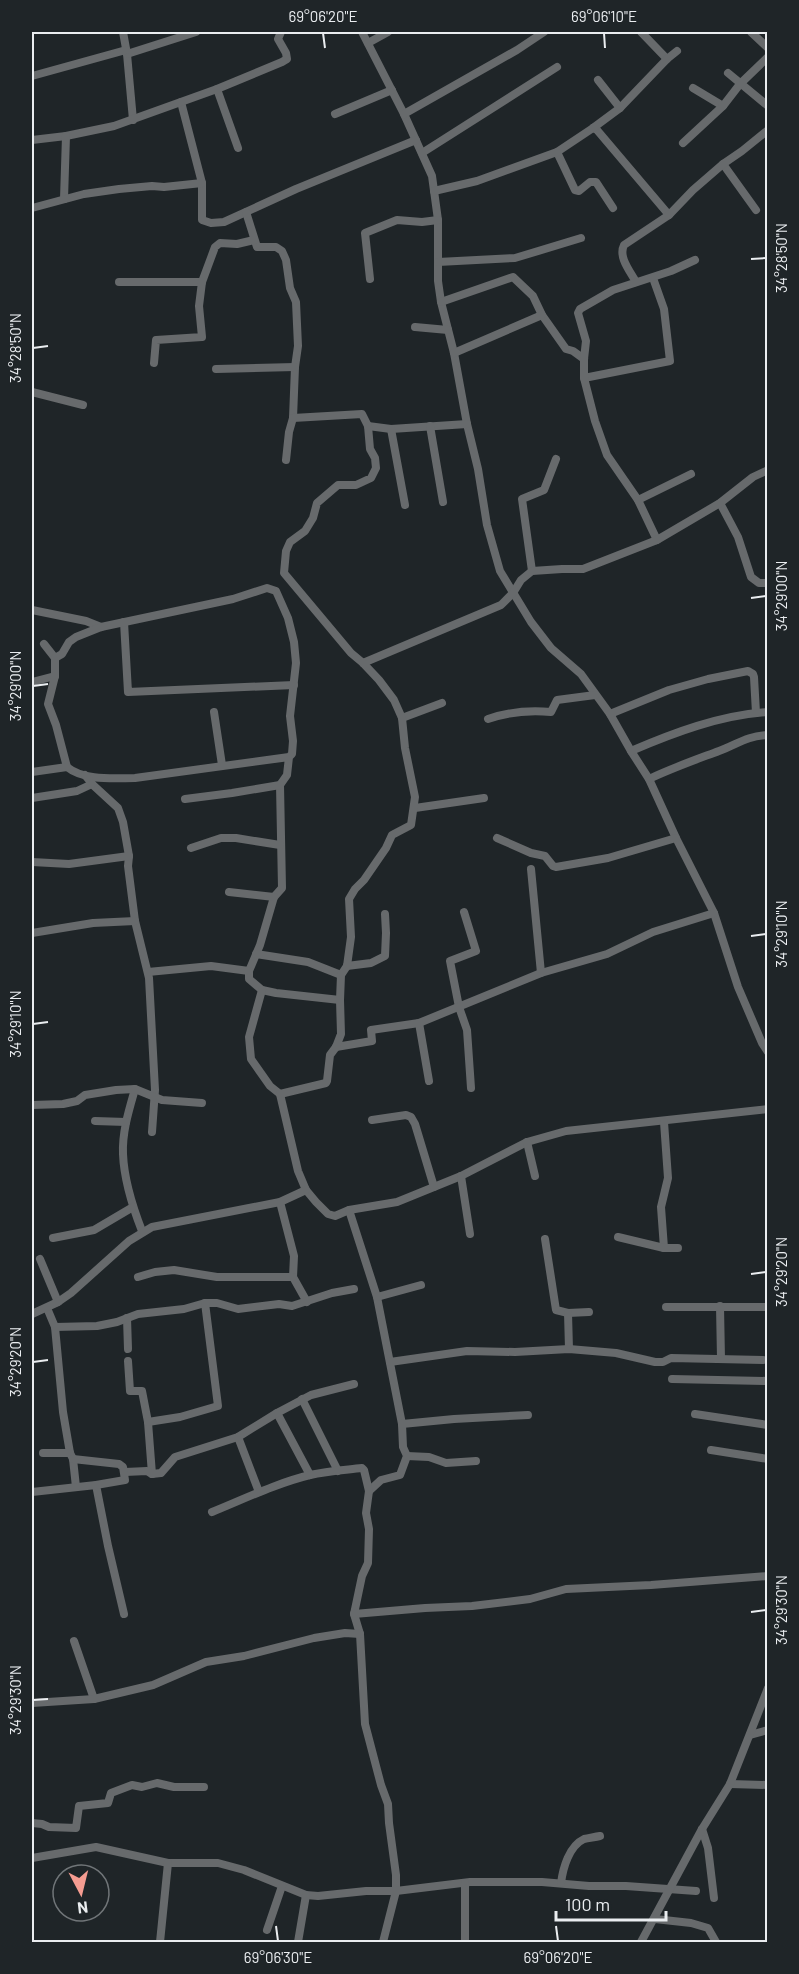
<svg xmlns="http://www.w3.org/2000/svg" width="799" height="1974" font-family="Barlow,sans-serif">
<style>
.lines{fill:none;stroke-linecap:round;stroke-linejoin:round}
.minor{stroke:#676a6c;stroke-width:8}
.ticks{fill:none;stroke:#eaedf0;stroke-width:2}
.neatline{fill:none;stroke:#eaedf0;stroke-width:2}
.ticks-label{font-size:15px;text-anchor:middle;fill:#eaedf0}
</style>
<rect width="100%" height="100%" fill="#1f2528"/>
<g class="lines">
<g class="minor">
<path d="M123 32 127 54 133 120"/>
<path d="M362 32 404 114 432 176 438 220V281L441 302 454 353 467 424 478 469 487 525 500 571 531 622 551 648 581 674 610 714 631 751 649 779 676 838 714 913 738 987 762 1043 768 1052"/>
<path d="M641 32 667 59"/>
<path d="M751 32 768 48"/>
<path d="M368 43 388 32"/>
<path d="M127 54 196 32"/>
<path d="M728 73 768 106"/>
<path d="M32 76 126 50"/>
<path d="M598 80 620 108"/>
<path d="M693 88 723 106"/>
<path d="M217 89 238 148"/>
<path d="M181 102 202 183V220L211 223 224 222 296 189 416 140"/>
<path d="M335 114 392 90"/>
<path d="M404 114 517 50 544 32"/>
<path d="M593 128 597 130 669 215"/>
<path d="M32 140 66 136 114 126 217 89 282 62 287 59 286 53 278 39 281 32"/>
<path d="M683 143 723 106 740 84 768 57"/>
<path d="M557 152 575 190 579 191 590 182H596L613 208"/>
<path d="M422 153 557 67"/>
<path d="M723 164 756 210"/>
<path d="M434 191 477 181 557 152 593 128 620 108 667 59 677 51"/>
<path d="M64 199 66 136"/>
<path d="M32 208 84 194 119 189 152 186 164 187 202 183"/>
<path d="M246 212 257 247H276L282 251 286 260 290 288 296 302 298 346 295 367 293 418 289 432 286 460"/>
<path d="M438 262 515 258 581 238"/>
<path d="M370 279 365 233 397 220 422 222 438 220"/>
<path d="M119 282H202"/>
<path d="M636 282C630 271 618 257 624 245L669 215 693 190 723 164 742 151 768 130"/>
<path d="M441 302 513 277 533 296 542 315 566 349 573 351 584 359"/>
<path d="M415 327 448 330"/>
<path d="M454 353 542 315"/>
<path d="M154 363 156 340 202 337 199 306 202 282 215 247 220 243 237 244 254 240"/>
<path d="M216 369 295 367"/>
<path d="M584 378 670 361 664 309 653 278"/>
<path d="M32 392 83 405"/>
<path d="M368 426 391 429 467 424"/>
<path d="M430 426 443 502"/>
<path d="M391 429 405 505"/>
<path d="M638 500 691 474"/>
<path d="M720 503 738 537 751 577 759 583H768"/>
<path d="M657 540 638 500 607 455 595 421 584 378V359L586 341 578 313 580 309 613 290 671 271 695 260"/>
<path d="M532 571 522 499 544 490 556 459"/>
<path d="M32 610 86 621 101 627"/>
<path d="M124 622 128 692 294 685"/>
<path d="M44 644 55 658"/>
<path d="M363 663 501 605 513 593 521 580 532 571 562 569H583L657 540 720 503 753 477 768 470"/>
<path d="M32 682 55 676"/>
<path d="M214 712 222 765"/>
<path d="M610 714 669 690 708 679 748 671 753 674 754 677 756 713"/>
<path d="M402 718 442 703"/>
<path d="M488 719C508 712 529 710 551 712L557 700 595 695"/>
<path d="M631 751C673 733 720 715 768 712"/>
<path d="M289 757 135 778C114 778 84 781 67 767L56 725 48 704 55 676V658L62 654 69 642 76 637 101 627 233 599 267 588 276 591 288 618 294 642 296 663 290 716 293 741 292 754 289 757 287 775 280 785 282 888 274 897 260 945 249 971V979L262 990 276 993 340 1000"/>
<path d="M32 772 67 767"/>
<path d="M85 775 93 785 118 808 123 822 129 856 128 866 135 921 149 978 155 1090 152 1132"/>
<path d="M649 779C672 768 695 760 719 751 738 744 746 736 768 735"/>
<path d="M32 798 77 791 92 784"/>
<path d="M185 799 232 793 280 785"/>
<path d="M415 808 484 798"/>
<path d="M497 838 531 853 545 856 553 866 556 867 608 858 676 838"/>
<path d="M191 848 221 838H236L280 845"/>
<path d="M32 862 69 864 129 856"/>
<path d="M531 869 541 973"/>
<path d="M229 892 274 897"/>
<path d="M464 912 476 951 450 961 459 1007 467 1030 471 1088"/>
<path d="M32 933 93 923 135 921"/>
<path d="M256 954 308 962 341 975"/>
<path d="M347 966 371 963 385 956 386 933 385 914"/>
<path d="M148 972 211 966 249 971"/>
<path d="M262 990 249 1037 251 1059 270 1086 280 1094 298 1171 306 1190 316 1202 328 1214 335 1216 349 1210 397 1202 461 1176 527 1142 566 1131 768 1109"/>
<path d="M419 1023 429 1081"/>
<path d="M336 1047 372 1041 371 1030 419 1023 541 973 607 954 653 932 714 913"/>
<path d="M135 1089C129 1110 122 1132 123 1154 124 1179 133 1208 142 1231"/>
<path d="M280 1094 326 1083 327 1081 330 1055 336 1047 341 1034 340 1000 341 975 347 966 351 937 349 899 355 889 364 880 386 848 392 835 411 825 415 797 405 748 402 718 394 700 379 680 363 663 351 653 284 573 286 551 290 542 305 531 313 518 317 503 338 485H356L371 478 376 468 375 458 370 449 368 426 362 414 293 418"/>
<path d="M32 1105 63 1104 77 1101 85 1095 116 1090 135 1089 162 1100 202 1103"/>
<path d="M372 1120 406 1115 411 1117 415 1124 434 1187"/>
<path d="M95 1121 126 1122"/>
<path d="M664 1122 668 1178 661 1207 664 1248"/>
<path d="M527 1142 535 1176"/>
<path d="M461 1176 470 1234"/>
<path d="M280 1202 294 1256 293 1277 307 1302"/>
<path d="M349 1210 377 1297 402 1424 403 1447 407 1456 400 1475 381 1480 369 1491 366 1513 369 1529 368 1563 362 1576 354 1614 360 1634 365 1724 381 1785 388 1804 389 1823 396 1875V1891L383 1942"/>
<path d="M618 1237 664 1248H678"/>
<path d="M53 1238 94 1230 133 1207"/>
<path d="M545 1239 556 1310 568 1313 589 1312"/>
<path d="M40 1259 58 1302"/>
<path d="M138 1277 155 1272 174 1270 217 1277H293"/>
<path d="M377 1297 421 1285"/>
<path d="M720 1306 721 1359"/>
<path d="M666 1307H768"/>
<path d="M47 1308 55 1327 63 1412 70 1453 73 1459 76 1487"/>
<path d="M568 1313 569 1349"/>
<path d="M32 1314 58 1302 71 1293 129 1241 152 1227 280 1202 306 1190"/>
<path d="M127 1318 128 1349"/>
<path d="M55 1327 97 1326 117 1322 138 1314 184 1309 205 1303H217L238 1309 279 1304 292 1306 332 1293 354 1289"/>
<path d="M128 1361 130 1391H142L148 1422 152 1474"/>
<path d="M390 1362 467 1351 515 1352 569 1349 616 1353 655 1362H663L671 1358 763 1360"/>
<path d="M672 1379 768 1381"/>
<path d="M302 1399 338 1471"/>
<path d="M277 1413 310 1475"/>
<path d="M695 1414 768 1425"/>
<path d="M148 1422 180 1417 218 1406 205 1303"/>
<path d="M402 1424 454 1419 528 1415"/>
<path d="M238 1437 259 1492"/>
<path d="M711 1450 768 1459"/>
<path d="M43 1453H70"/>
<path d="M407 1456 429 1457 446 1463 476 1461"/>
<path d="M125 1472 147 1471 152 1474 161 1473 175 1457 238 1437 277 1413 311 1395 354 1384"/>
<path d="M96 1485 108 1546 124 1614"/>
<path d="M32 1492 96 1485 125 1480 123 1467 119 1464 73 1459"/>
<path d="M212 1512C244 1499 277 1483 310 1475 327 1471 345 1470 362 1468L364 1470 369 1491"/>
<path d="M354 1614 425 1608 472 1606 530 1599 566 1589 651 1585 768 1576"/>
<path d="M74 1641 94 1699"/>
<path d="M32 1703 94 1699 153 1685 206 1662 244 1656 314 1638 345 1633 360 1634"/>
<path d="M750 1735 768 1730"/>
<path d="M730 1784 768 1785"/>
<path d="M32 1823 42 1824 49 1827 76 1828 79 1806 108 1803 111 1793 132 1785 142 1787 157 1783 174 1787H204"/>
<path d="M702 1829 708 1848 714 1898"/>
<path d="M32 1858 96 1847 168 1863H218L244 1870 306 1895 318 1896 366 1891H396L470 1882H542L589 1886H626L696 1891"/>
<path d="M465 1883V1942"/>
<path d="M561 1883C563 1868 569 1846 584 1839 589 1838 595 1837 600 1836"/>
<path d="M655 1919 691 1923 708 1928 716 1942"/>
<path d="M267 1930 282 1886"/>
<path d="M160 1942 168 1863"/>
<path d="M298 1942 306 1895"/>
<path d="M641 1942 702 1829 730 1784 768 1688"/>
</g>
</g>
<path class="ticks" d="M323 33 325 48M604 33 605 48M751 259 766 258M33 348 48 346M751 598 766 596M33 686 48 684M751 936 766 934M33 1024 48 1022M751 1274 766 1272M33 1362 48 1360M751 1612 766 1610M33 1700 48 1699M276 1926 278 1941M556 1926 558 1941"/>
<rect width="799" height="1974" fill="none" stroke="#1f2528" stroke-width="66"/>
<g transform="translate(81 1893) rotate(173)"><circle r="28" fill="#1f2528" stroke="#707578" stroke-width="1.5"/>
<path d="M0-4.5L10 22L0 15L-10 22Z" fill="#f59c91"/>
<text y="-9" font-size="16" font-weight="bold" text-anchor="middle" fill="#eaedf0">N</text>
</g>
<path d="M556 1911v9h110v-9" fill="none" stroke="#eaedf0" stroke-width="3"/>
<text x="565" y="1911" font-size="18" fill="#eaedf0" stroke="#1f2528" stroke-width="4.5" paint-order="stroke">100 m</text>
<rect x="33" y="33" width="733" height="1908" class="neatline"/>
<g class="ticks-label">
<text x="323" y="22">69°06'20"E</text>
<text x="604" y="22">69°06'10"E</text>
<text transform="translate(782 258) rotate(-90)" y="5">34°28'50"N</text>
<text transform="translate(16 348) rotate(-90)" y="5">34°28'50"N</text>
<text transform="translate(782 596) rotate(-90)" y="5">34°29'00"N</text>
<text transform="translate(16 686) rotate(-90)" y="5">34°29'00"N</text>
<text transform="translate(782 934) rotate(-90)" y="5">34°29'10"N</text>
<text transform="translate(16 1024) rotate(-90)" y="5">34°29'10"N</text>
<text transform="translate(782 1272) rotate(-90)" y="5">34°29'20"N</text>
<text transform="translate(16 1362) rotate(-90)" y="5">34°29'20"N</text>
<text transform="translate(782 1610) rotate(-90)" y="5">34°29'30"N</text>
<text transform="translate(16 1700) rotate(-90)" y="5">34°29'30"N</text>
<text x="278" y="1963">69°06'30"E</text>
<text x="558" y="1963">69°06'20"E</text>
</g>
</svg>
